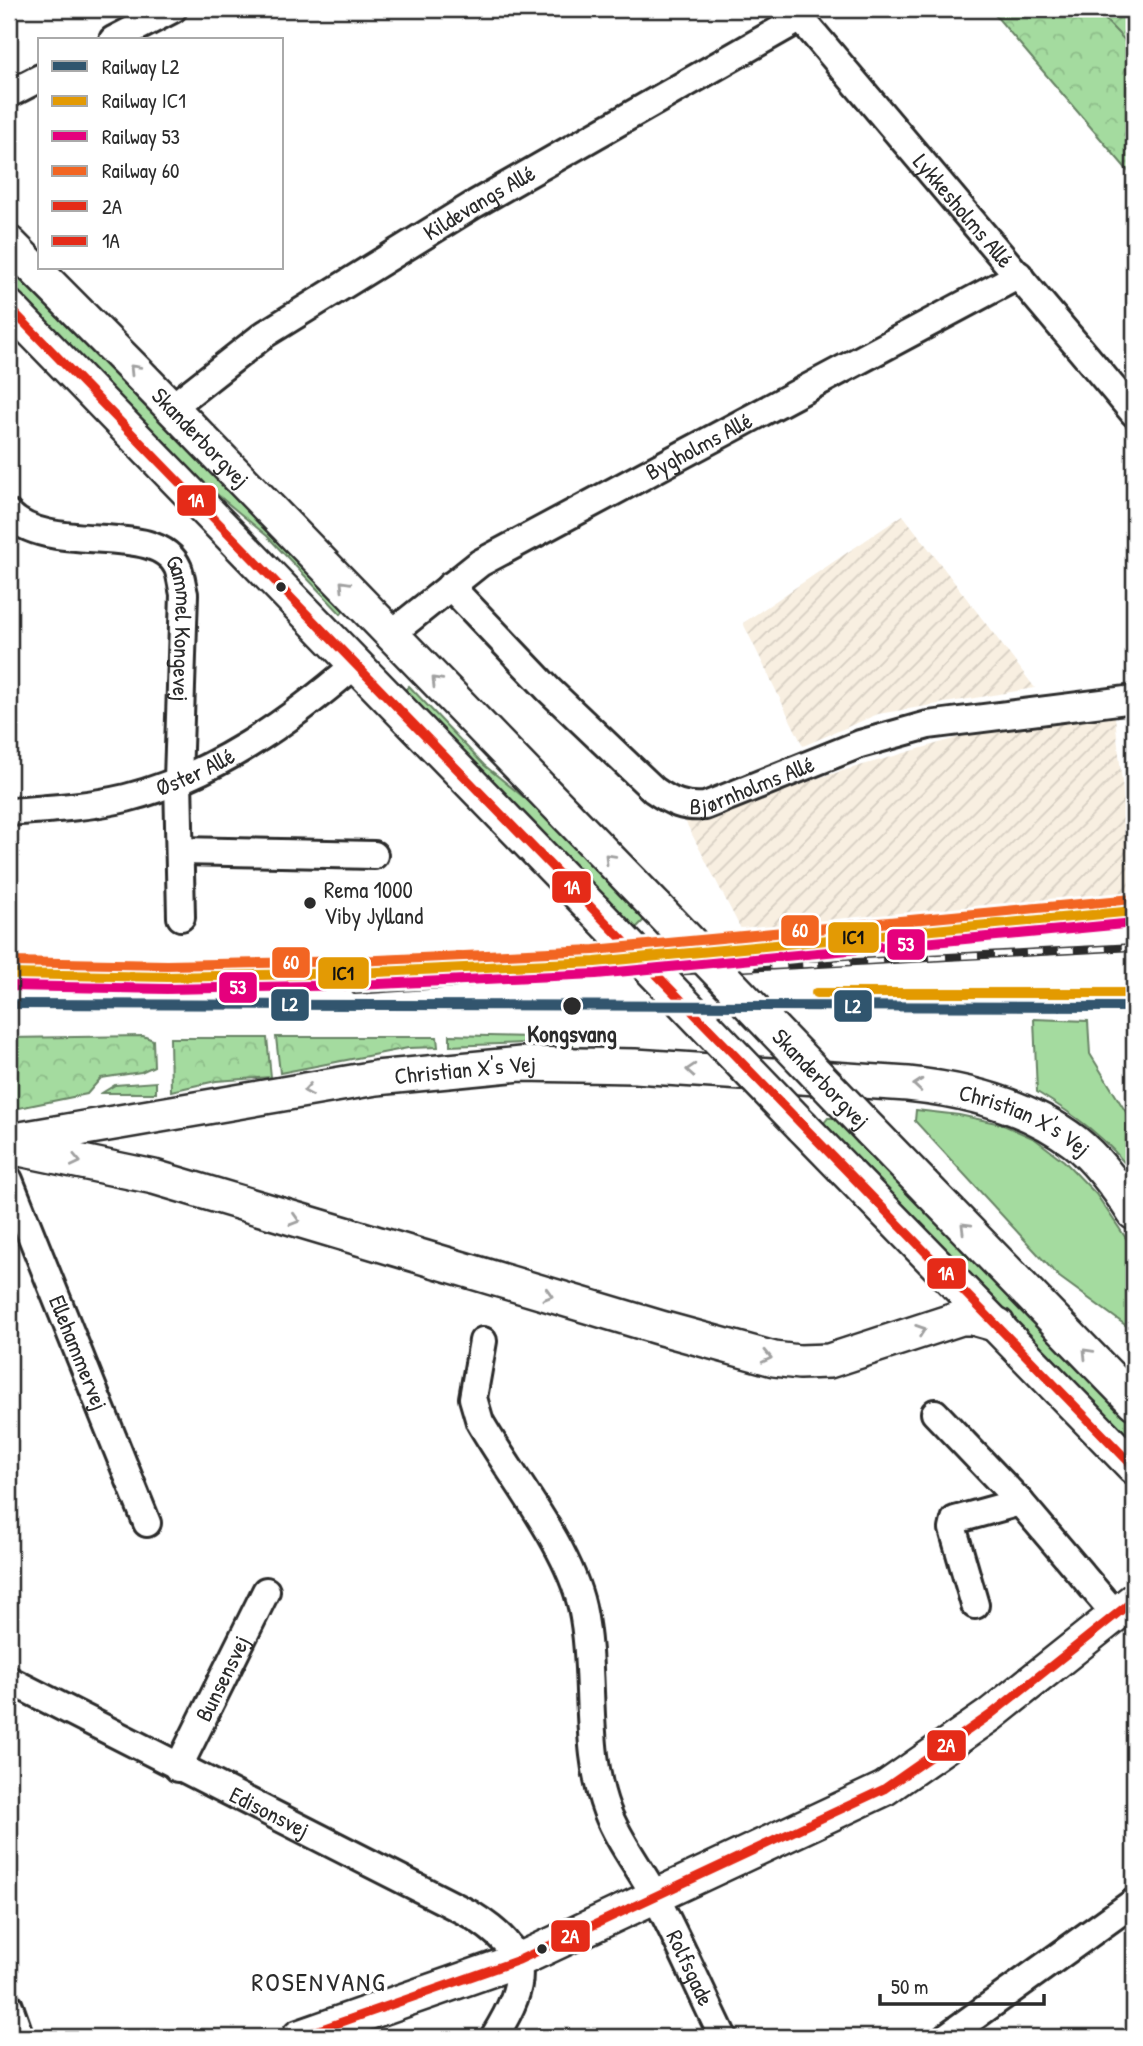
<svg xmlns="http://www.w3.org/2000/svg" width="1143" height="2046" font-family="'Patrick Hand',sans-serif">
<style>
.industrial{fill:url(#industrial-furrows)}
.green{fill:#a4db9f;stroke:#688365;stroke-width:2}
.forest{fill:url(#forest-crowns);stroke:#688365;stroke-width:2}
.garden{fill:url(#garden-furrows);stroke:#688365;stroke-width:2}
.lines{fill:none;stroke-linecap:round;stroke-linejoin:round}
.minor-casing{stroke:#2b2b2b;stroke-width:32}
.tertiary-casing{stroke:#2b2b2b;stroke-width:38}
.minor{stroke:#fff;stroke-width:26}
.tertiary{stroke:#fff;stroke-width:33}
.rail-casing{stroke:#2b2b2b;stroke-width:8}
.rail{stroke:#fff;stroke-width:5;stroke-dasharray:16;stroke-linecap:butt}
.tertiary-bridge-casing{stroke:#2b2b2b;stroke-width:38;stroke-linecap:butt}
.tertiary-bridge{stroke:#fff;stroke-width:33}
.bus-1-casing{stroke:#fff;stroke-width:14}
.bus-2-casing{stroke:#fff;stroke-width:14}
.bus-1{stroke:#e52b18;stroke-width:9}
.bus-2{stroke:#e52b18;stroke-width:9}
.rail-1-casing{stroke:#fff;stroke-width:16}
.rail-2-casing{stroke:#fff;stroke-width:16}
.rail-3-casing{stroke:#fff;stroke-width:16}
.rail-4-casing{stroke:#fff;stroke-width:16}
.rail-1{stroke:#30556e;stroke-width:10}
.rail-2{stroke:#e39a04;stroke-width:10}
.rail-3{stroke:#e5007d;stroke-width:10}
.rail-4{stroke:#f26522;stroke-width:10}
.oneway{stroke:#a0a0a0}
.bus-dot{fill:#2b2b2b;stroke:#fff;stroke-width:2.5}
.labels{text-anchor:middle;stroke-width:7;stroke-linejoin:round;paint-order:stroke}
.street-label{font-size:23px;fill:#2b2b2b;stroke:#fff}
.poi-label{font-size:23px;fill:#2b2b2b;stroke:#fff;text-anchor:start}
.stop-label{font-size:23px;font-weight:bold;fill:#2b2b2b;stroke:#fff}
.quarter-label{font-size:26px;letter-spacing:2px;fill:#2b2b2b;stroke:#fff}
.line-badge{stroke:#fff;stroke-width:2.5}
.badge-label{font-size:19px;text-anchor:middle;font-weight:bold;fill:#fff}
.pale-badge-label{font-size:19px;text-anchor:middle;font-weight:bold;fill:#111}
</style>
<defs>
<pattern id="industrial-furrows" width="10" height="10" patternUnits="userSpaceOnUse" patternTransform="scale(1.75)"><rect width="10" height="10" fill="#f8efe1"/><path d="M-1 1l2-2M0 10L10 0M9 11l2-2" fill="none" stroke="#d5cdc1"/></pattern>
<pattern id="forest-crowns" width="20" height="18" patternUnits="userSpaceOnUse" patternTransform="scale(1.75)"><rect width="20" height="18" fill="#a4db9f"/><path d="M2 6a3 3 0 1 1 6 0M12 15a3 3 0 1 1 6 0" fill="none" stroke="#8dbc89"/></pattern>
<pattern id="garden-furrows" width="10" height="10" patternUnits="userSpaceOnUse" patternTransform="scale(1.75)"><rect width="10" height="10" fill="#a4db9f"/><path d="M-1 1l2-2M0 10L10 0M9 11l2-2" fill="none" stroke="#8dbc89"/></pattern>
</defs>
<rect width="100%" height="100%" fill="#fff"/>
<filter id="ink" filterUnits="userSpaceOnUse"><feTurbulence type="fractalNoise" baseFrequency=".0143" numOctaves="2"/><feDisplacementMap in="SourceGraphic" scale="14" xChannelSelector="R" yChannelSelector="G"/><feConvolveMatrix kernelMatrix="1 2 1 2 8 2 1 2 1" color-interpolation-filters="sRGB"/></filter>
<g filter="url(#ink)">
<g class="industrial">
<path d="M903 515 1035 688 878 714 803 746 743 623Z"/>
<path d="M1115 717 1134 894 968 912 742 931 683 817 967 735Z"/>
</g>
<g class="green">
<path d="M9 261 347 607 341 614 267 536 182 465 9 287Z"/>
<path d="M409 686 484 765 543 813 646 918 634 930 403 692Z"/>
<path d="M1034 1019 1088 1021 1090 1054 1134 1125V1175C1108 1139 1075 1115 1037 1092Z"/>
<path d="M916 1110 959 1115 1001 1124 1035 1139 1064 1161 1096 1194 1134 1250V1335L1128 1327 1058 1276 915 1121Z"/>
<path d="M828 1118H841L1134 1420V1446L827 1130 824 1123Z"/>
</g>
<g class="forest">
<path d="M990 9H1134V178Z"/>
<path d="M450 1035 573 1038V1044L546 1042 450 1046Z"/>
<path d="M143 1036 153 1040 154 1066 141 1072 101 1078 87 1094 9 1110V1038Z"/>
<path d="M276 1037H437L438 1047 408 1048 280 1073Z"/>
<path d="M170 1038H267L271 1077 216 1081 171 1091Z"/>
<path d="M156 1082V1093H102L115 1085Z"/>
</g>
<path class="garden" d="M1095 9H1134V50Z"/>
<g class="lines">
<defs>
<g id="minor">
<path id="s1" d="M793 9 1134 413"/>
<path d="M113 40 173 9"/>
<path d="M9 94 40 78"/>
<path id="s2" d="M171 408 265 334 475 204 801 18"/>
<path id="s3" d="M9 514C50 557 157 519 178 568 181 576 182 586 184 594L178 779 181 917"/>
<path id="s4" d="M450 586 548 689 654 790C671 802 684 808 705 806L860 744 928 725 1134 699"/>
<path id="s5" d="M391 634 480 563 1019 275"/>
<path id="s6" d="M9 812C48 809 88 807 126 798 213 776 289 722 356 664"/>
<path d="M180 851 374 855"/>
<path id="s7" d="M9 1180 147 1523"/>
<path id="s8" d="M483 1341 473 1398 480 1422C512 1478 568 1545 582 1607 596 1673 583 1749 607 1811 618 1840 639 1867 654 1894 679 1941 700 1990 723 2037"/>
<path d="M935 1413 1020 1502 1116 1615"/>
<path d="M975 1605 953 1529 955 1520 1020 1502"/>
<path id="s9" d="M9 1680 470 1914C531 1952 530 1979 494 2037"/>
<path id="s10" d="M178 1768 266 1591"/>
<path d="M9 2006 20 2037"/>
<path d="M946 2037 1134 1902"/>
</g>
<g id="tertiary">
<path id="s11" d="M9 243 134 369 656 907"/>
<path d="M9 307 594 910"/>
<path d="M803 1127 1134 1467"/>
<path d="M871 1131 1134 1402"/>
<path id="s12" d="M9 1141 376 1078 521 1064 635 1066 908 1084C966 1090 1028 1106 1075 1142 1099 1161 1118 1188 1134 1213"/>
<path d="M15 1148 154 1177 661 1328 774 1359 799 1362 829 1361 961 1318H973L998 1325"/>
<path d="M299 2037 519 1960 884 1789 990 1715 1134 1600"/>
</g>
</defs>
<use href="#minor" class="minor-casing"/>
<use href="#tertiary" class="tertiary-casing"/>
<use href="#minor" class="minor"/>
<use href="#tertiary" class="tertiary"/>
<defs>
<path id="rail" d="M355 991 502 981 1134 947"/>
</defs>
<use href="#rail" class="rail-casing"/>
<use href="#rail" class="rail"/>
<defs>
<g id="tertiary-bridge">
<path id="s13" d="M656 907 871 1131"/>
<path d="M594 910 803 1127"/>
</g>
</defs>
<use href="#tertiary-bridge" class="tertiary-bridge-casing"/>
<use href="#tertiary-bridge" class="tertiary-bridge"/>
<defs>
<path id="bus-1" d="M299 2037 519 1960 884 1789 990 1715 1134 1600"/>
<path id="bus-2" d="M9 307 1134 1467"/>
</defs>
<use href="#bus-1" class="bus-1-casing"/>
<use href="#bus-2" class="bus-2-casing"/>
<use href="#bus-1" class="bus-1"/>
<use href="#bus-2" class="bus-2"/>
<defs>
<path id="rail-1" d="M9 1004 1134 1007"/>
<g id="rail-2">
<path d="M9 974 167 977 356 973 595 962 1134 911"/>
<path d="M816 993H1134"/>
</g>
<path id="rail-3" d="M9 986 167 989 357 985 596 974 1134 923"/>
<path id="rail-4" d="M9 962 167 965 356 961 594 950 1133 899"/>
</defs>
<use href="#rail-1" class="rail-1-casing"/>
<use href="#rail-2" class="rail-2-casing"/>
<use href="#rail-3" class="rail-3-casing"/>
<use href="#rail-4" class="rail-4-casing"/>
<use href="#rail-1" class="rail-1"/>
<use href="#rail-2" class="rail-2"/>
<use href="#rail-3" class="rail-3"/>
<use href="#rail-4" class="rail-4"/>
</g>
<defs><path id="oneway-chevron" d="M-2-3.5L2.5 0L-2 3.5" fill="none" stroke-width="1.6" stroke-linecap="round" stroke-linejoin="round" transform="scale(1.75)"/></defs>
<g class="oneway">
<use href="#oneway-chevron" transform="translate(134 369) rotate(-134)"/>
<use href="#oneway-chevron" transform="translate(344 585) rotate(-134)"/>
<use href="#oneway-chevron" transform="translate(436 681) rotate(-134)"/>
<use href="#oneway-chevron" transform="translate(609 858) rotate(-134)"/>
<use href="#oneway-chevron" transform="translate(691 1070) rotate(-176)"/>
<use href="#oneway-chevron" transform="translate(918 1085) rotate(-175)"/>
<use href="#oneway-chevron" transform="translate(308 1090) rotate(170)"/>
<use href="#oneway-chevron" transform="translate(76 1161) rotate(12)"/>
<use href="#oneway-chevron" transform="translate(295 1220) rotate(17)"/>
<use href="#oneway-chevron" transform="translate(965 1227) rotate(-135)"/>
<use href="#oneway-chevron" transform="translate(548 1295) rotate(16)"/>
<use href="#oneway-chevron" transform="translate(921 1330) rotate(-19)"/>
<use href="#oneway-chevron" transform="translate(1087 1353) rotate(-134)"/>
<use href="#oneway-chevron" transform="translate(767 1357) rotate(13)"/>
</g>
</g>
<g class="bus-dot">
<circle cx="281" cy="587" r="6"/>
<circle cx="310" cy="903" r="7"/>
<circle cx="572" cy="1006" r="10"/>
<circle cx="542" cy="1949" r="6"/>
</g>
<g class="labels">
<g class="street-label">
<text dy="8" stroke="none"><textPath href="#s2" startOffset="371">Kildevangs Allé</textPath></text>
<text dy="8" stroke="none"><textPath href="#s1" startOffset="264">Lykkesholms Allé</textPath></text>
<text dy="8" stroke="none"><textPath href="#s11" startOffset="273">Skanderborgvej</textPath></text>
<text dy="8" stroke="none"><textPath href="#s5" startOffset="362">Bygholms Allé</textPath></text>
<text dy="8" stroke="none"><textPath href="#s3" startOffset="245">Gammel Kongevej</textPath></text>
<text dy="8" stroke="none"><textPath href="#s6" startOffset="192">Øster Allé</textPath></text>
<text dy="8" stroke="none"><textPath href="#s4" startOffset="394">Bjørnholms Allé</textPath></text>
<text dy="8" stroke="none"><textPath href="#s12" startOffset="462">Christian X's Vej</textPath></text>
<text dy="8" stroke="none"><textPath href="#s13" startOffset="238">Skanderborgvej</textPath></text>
<text dy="8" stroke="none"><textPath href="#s12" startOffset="1029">Christian X's Vej</textPath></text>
<text dy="8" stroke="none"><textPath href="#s7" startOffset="186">Ellehammervej</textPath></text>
<text dy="8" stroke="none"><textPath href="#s10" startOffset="100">Bunsensvej</textPath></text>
<text dy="8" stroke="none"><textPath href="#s9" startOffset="292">Edisonsvej</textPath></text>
<text dy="8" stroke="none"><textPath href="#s8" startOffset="679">Rolfsgade</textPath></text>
</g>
<g class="poi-label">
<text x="324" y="898">Rema 1000<tspan x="324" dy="26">Viby Jylland</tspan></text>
</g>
<g class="stop-label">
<text x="572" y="1042">Kongsvang</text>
</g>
<g class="quarter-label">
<text x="319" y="1991">ROSENVANG</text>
</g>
</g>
<g class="line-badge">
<rect x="176" y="484" width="41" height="33" rx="7" fill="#e52b18"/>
<rect x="551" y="870" width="41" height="34" rx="7" fill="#e52b18"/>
<rect x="780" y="914" width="40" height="33" rx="7" fill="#f26522"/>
<rect x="827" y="921" width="53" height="33" rx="7" fill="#e39a04"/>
<rect x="886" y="928" width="40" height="33" rx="7" fill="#e5007d"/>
<rect x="271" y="946" width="40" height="33" rx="7" fill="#f26522"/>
<rect x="317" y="956" width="53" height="34" rx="7" fill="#e39a04"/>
<rect x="218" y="971" width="40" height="33" rx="7" fill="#e5007d"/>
<rect x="270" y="988" width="40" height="34" rx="7" fill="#30556e"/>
<rect x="833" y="989" width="40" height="34" rx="7" fill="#30556e"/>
<rect x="926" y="1257" width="41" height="33" rx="7" fill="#e52b18"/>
<rect x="926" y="1729" width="41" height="33" rx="7" fill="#e52b18"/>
<rect x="550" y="1919" width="41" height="34" rx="7" fill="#e52b18"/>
</g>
<g class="badge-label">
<text x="196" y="507">1A</text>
<text x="572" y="894">1A</text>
<text x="800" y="937">60</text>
<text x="906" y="951">53</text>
<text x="291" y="969">60</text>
<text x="238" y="994">53</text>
<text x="290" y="1011">L2</text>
<text x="853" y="1013">L2</text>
<text x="946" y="1280">1A</text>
<text x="946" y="1752">2A</text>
<text x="570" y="1943">2A</text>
</g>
<g class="pale-badge-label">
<text x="853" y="944">IC1</text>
<text x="343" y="980">IC1</text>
</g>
<rect width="1143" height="2046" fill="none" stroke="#fff" stroke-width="35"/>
<rect x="18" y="18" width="1108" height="2011" fill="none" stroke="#2b2b2b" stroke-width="2.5" filter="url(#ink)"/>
<rect x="38" y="38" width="245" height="231" fill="#ffffff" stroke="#aaaaaa" stroke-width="2"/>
<rect x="52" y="61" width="35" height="10" fill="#30556e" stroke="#aaaaaa" stroke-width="2"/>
<text x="102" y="74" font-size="21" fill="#2b2b2b">Railway L2</text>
<rect x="52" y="96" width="35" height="10" fill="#e39a04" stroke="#aaaaaa" stroke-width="2"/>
<text x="102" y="108" font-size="21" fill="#2b2b2b">Railway IC1</text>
<rect x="52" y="131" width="35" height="10" fill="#e5007d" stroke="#aaaaaa" stroke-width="2"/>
<text x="102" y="144" font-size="21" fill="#2b2b2b">Railway 53</text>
<rect x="52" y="166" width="35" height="10" fill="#f26522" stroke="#aaaaaa" stroke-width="2"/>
<text x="102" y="178" font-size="21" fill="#2b2b2b">Railway 60</text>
<rect x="52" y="201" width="35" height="10" fill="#e52b18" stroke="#aaaaaa" stroke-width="2"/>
<text x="102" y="214" font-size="21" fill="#2b2b2b">2A</text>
<rect x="52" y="236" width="35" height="10" fill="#e52b18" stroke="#aaaaaa" stroke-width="2"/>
<text x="102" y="248" font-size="21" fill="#2b2b2b">1A</text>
<path d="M880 1994v10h164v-10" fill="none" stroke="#2b2b2b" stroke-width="3.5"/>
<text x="891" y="1994" font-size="21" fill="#2b2b2b" stroke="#ffffff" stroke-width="5" paint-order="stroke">50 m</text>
</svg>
